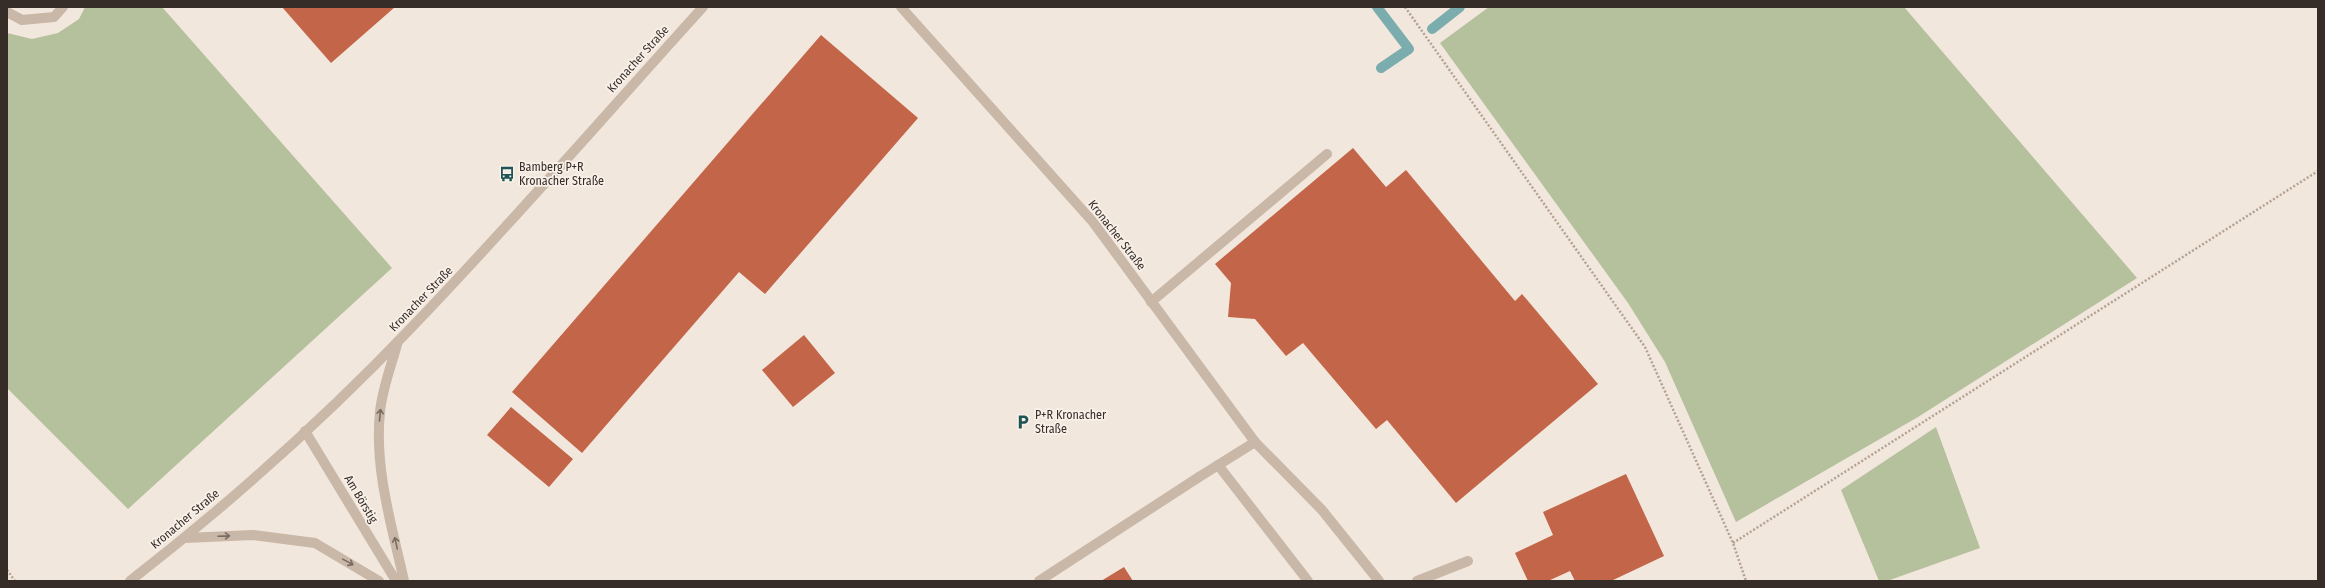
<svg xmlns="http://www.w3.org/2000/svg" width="2325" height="588" viewBox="0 0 2325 588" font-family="'Fira Sans Condensed',sans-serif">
  <rect width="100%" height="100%" fill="#f2e7dc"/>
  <!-- green -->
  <path fill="#b5c09d" d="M85,7H162L392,268L128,509L7,388V33L32,39L58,33L79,19Z
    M1489,7H1904L2137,278L1918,417L1736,522L1665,362L1628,303L1440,43Z
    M1936,427L1980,548L1887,581H1879L1841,490Z"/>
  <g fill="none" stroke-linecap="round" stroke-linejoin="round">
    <!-- stream -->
    <path stroke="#7cadae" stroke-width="10" d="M1377,7L1409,49L1381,68
      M1432,29L1460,7"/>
  </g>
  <!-- building -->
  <path fill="#c36549" d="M282,7H395L331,63Z
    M821,35L918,118L765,294L739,272L582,453L512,392Z
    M1353,148L1386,187L1406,170L1515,301L1522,294L1598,384L1456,503L1387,420L1376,429L1303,343L1286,356L1255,319L1228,317L1231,283L1215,264Z
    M804,335L835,373L793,407L762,370Z
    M511,407L573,459L549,487L487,435Z
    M1626,474L1664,556L1611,581H1575L1570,571L1548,581H1528L1515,553L1553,535L1543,512Z
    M1124,567L1133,581H1101Z"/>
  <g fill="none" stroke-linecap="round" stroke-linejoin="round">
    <!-- path -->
    <path stroke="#b5a193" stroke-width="2.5" stroke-dasharray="2 2" stroke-linecap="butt" d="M1405,7L1645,347L1733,543L1746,581
      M1733,543L2318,171
      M7,570L15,581"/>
    <!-- service -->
    <path stroke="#c9b7a8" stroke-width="10" d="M1151,302L1327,154
      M1255,442L1322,510L1379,581
      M1218,465L1308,581
      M1039,581L1199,477
      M1417,581L1468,561"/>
    <!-- minor -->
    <path stroke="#c9b7a8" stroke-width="10" d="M901,7L1093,222L1255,442L1199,477
      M7,12L22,20L54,17L63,7"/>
    <!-- tertiary -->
    <path stroke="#c9b7a8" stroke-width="10" d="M398,341C392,364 382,389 380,412C374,469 392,526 404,581
      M305,431L396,581
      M185,538L253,535L315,543L379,581
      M130,581C229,504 325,418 412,327C512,223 606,114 703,7"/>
  </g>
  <!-- one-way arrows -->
  <defs><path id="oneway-shaft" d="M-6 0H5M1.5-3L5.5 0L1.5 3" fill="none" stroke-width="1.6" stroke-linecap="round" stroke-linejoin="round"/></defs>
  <g stroke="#796b62">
    <use href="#oneway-shaft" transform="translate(380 415) rotate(-85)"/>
    <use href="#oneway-shaft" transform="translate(224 536) rotate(-2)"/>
    <use href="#oneway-shaft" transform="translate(396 543) rotate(-102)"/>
    <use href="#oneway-shaft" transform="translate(348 562) rotate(29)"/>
  </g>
  <!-- icons -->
  <defs>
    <g id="bus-bare" transform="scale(1.2)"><path d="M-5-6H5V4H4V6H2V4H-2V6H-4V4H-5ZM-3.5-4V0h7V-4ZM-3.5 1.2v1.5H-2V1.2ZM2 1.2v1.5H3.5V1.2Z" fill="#1f5457" stroke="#f9f1e9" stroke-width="2.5" paint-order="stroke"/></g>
    <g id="parking-bare" transform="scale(1.2)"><path d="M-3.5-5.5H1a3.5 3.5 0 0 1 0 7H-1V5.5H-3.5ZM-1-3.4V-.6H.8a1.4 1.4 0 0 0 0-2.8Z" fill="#1f5457" stroke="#f9f1e9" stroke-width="2.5" paint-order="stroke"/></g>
  </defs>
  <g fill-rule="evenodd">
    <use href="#bus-bare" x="507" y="174"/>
    <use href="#parking-bare" x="1023" y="422"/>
  </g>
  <g text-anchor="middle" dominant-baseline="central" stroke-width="3.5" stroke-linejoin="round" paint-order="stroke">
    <!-- street labels -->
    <g font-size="12" fill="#372d28" stroke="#f9f1e9">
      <text transform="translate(638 59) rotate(-48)">Kronacher Straße</text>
      <text transform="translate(1117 235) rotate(52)">Kronacher Straße</text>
      <text transform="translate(421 299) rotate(-46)">Kronacher Straße</text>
      <text transform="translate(361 499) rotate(59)">Am Börstig</text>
      <text transform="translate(185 519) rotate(-40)">Kronacher Straße</text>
    </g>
    <!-- poi labels -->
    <g font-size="12" fill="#372d28" stroke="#f9f1e9" text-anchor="start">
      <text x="519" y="167">Bamberg P+R<tspan x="519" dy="14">Kronacher Straße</tspan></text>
      <text x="1035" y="415">P+R Kronacher<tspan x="1035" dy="14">Straße</tspan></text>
    </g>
  </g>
  <!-- border -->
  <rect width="2325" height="588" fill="none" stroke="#372d28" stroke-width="16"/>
</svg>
